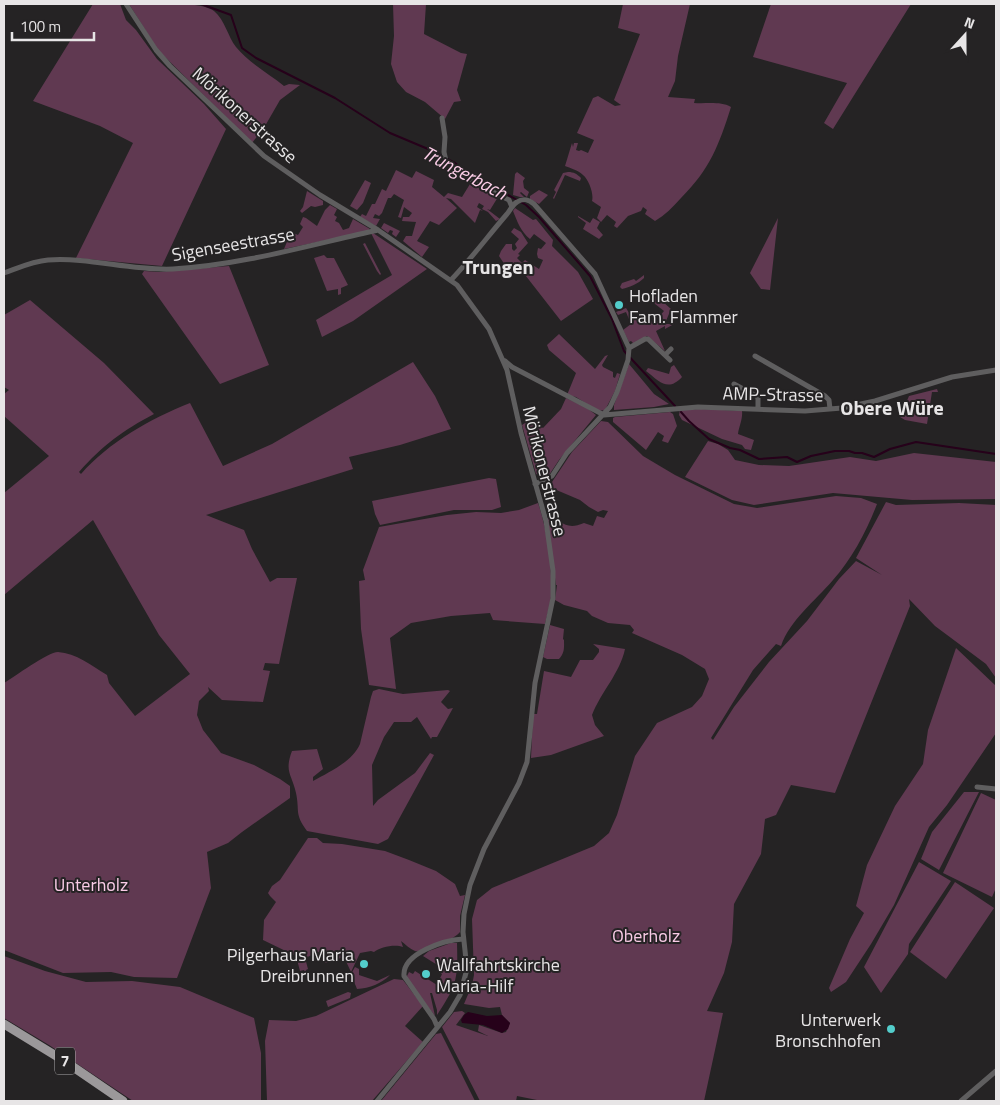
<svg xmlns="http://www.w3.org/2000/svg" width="1000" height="1105" viewBox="0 0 1000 1105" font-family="'Titillium Web',sans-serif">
  <rect width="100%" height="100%" fill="#252324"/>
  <!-- green -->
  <path fill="#603951" d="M93,4H120L126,20L136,30L157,59L204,104L226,129L162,266L76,258L133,143L100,126L33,101Z
    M129,4C149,4 198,0 214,11C225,20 228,37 236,47C249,63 268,73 284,86L289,84L300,85L280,100L265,126L252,143L158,50Z
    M393,4H426L424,34L461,53L467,54L457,90L461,101L454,102L445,119L425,102L406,92L397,82L391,64L394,36Z
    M623,4H690L678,56L675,81L668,97L695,99L694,103C707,104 720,101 731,107C719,145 710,169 681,198C673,207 665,215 655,221L645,214L647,210L643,207L641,211L628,216L617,228L614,226L616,222L607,215L601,222L597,218L601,207L592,201C594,194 589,180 583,175C578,170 570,168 565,166L572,143L573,147L574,143H578L576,150L579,151L581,150L588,153L594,140L577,133L593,98L598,96L615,106L621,105L614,100L640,34L618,28Z
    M771,4H911L833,129L824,123L847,83L753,57Z
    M396,170L412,178L416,171L434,180L432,187L444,197L448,193L462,197L470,184L498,197L490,210L487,209L500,219L496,221L488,212L482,209L484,206L479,203L477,207L483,211L480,210L475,223L451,199L446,198L457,208L439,225L430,221L417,241L429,247L422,257L403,241L406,236H412L416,222L402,221L403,217H409L412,213L404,207L401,218L398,217L404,200L394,194L391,198H388L382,213L379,216L375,214L373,218L380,219L376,226L360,217L362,214L366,216L372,204H375L382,189L386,191Z
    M517,172L525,178L523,181L524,188L529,192L527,197L521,192L520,193L524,197H520L513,195L515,174Z
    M568,172C574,172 577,174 581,178L580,181L565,175L554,199L553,198L556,192L554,190L562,175L563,173Z
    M365,180L371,183L363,203L357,210L350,206Z
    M539,190L548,195L539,204L530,199V196Z
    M307,191L323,201V205L315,207L311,206L302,213L300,211L303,207Z
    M330,205L337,209L334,215L337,217L335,221L339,223L343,230L349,228L353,219L370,229L366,232L284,249L291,232L298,235L303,227L300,224L303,217L306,218L317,226L325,210Z
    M515,208L533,220L536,219L553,240L552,246L578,272L593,299L561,321L515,262L505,269L504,267L505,265L499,256L501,251L506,244H512V249L514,251L517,248L515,244L519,239L511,232L514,228L521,232L528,243L518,254L520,255L517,258L522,263L525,260L539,269L543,260L538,258L537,254L538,248L541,249L546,243L534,234L530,239C521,232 517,221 513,211Z
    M578,216L590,223L593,218L600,222L597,228L603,235L599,239L583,229L586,223L578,217Z
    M778,218L770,290L761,289L750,273Z
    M384,223L400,231L396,237L392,234L393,231L390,230L388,233L381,228Z
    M370,231L427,269L353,321L322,337L316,320L392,275Z
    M365,243L381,274L380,275L377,271L363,244Z
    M324,255L327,258H334L348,285L341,288V294L338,295V289L327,291L314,258Z
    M229,266L269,365L220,384L142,274L144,271L159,272Z
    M644,275V278C638,284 630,287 622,289L620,287L622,283L634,279L636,281Z
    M654,294L671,309L666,321L658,322L659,324H674L665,329V326L656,331L665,351L647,336L634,344L631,341L629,342L623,330L631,324L626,312L618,315L616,312L626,308C633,321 644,323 658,321V318L664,311L650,300Z
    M30,300L104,363L154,414C122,431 103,445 79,472L81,474C109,442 150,419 190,403L223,466L272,444L413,362L435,396L451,429L400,445L349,457L353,469L206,515L244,530L252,549L270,582L277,578H297L279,664L265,663L263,670L270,671L263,702L222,700L208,687L209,691L199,701L197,715L203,730L221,753L254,765L280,779L290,786V798L242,832L228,843L207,852L211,888L177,978L134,977L111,972L63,973L4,950V683C14,677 48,652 58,652C76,653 92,666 107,675L109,683L135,716L190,674L159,635L93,520L4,595V493L49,456L4,416V394L9,390L4,387V315Z
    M559,334L595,369L605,356L608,355L602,365L603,367L613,372V377L615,378L617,373L620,374L615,391L605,410L598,411L576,397L567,395L576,373L549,350L547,345Z
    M629,364L654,394L669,404L654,407L614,410V405Z
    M674,365L682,377C668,392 660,382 646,371L648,368L669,374L671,367Z
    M937,389L938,392H932L927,424L905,420L900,417L909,396Z
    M566,398L587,408L596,415L559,460L547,478L536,474L522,425L531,419L543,428L561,409Z
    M701,409L742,411C743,419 739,426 738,434L754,440L751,450L745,449L742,445L722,439L682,420L679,415L680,410Z
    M670,412L673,414L677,426L668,443L662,441L664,436L658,432L646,450L613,422V418L615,417Z
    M601,421L608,422L643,456L675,475L734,504L757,508L836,496L861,498L877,504C867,530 852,559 833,580C815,601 790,620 781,646L776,644L753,670L711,738L713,740L734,707L769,662L807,621L839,579L856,561L882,575L856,558L886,502L896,505L959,503L996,505V678L986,664L935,626L909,599L910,606L835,793L791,785L776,815L765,819L761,854L734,904L732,942L724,973L707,1011L723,1013L704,1101H542L517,1096L516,1101H480L442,1027L454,1012L462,1011L465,1013L456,1025L488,1036L478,1031L479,1025L502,1033L506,1032L510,1023L502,1015L500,1007L489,1008L464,1004L472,985L474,975L472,919L477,900L492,888L594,846L609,833L617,815L635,756L657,723L692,707L702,696L709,679L705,669L682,655L632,633L634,630L630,625L608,623L592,616L587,611L564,605L555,600L557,585H556L547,518C562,517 563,532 584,523L593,526L597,516L604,518L608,511L603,510L598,512L589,507L580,500L547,486L552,482L572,452Z
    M708,441L718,444L728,450L735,460L759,465L789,466L850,457L876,461L914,453L996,462V499L912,500L833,493L754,505L732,500L685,477Z
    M489,478L496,479L501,507L492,510H454L380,525L375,514L372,501Z
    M538,503C547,528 553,571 551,597C550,606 547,615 545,624L493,620L490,613L451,616L411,623L390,638L396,689L369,685L361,629L359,581L365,580L363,570L379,527L447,515L476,512L501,513L519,510Z
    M550,625L564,629L563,639L564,640C564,647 565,653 559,659H547L543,657Z
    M593,644L625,649C620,673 601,692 592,715L595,725L604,736L551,755L531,758L533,714H537L544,671L571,677L580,660H593L599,652V649Z
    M956,648L996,686V733L947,805L929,827L894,905L871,944L846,982L831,992L829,988L850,939L864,913L856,906L867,865L895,806L923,764L928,730Z
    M379,689L403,694L448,690L450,691L441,702L448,709L453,708L437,737H432L431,739L417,717L411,722H394L384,737L372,765L373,806L378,800L415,773L430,753L434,755L388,839L378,844L307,831C294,813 300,812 296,793C292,774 284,772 292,751L317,749L323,769L313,777V781C329,772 352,762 360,744L371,697L373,691Z
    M964,792H979L939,870L921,859L932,832Z
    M981,793L996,800V888L992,897L943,873Z
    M308,838H317L323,843L342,844L385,851L409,860L436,871L455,884L460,896L465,895L460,916V932C455,939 423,953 415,951C410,949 405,944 401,941L403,947C395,944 380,947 374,952L371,951L360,953L351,972L344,957L325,963L319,952L305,958L308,969L306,970L307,974L306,975L304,970L300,971L296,956L263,940L264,920L276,902L270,896L268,893L272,886L280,880Z
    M919,862L951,881L909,944L908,954L881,993L864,967Z
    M955,882L994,908L946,979L910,952Z
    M451,943H457C458,979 457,985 437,1015V1010L432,993H430L435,1016L410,983L407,976L409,972L413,974L415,971L437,985L442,974L437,970L439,966L423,956L429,951Z
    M4,956L45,971L86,982L132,981L180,987L254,1018L261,1053V1101H133L49,1045L4,1018Z
    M355,967L359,969V975L377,981L390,975C381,984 370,988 357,989L351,974Z
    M394,979L403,980L423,1006L405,1026L423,1042L372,1101H267L265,1041L269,1020L296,1021L316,1016Z
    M348,992L351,993L350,998L328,1007L326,1001Z
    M441,1033L475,1101H381L436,1034Z"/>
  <!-- water -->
  <path fill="#26011a" d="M468,1012L487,1016L502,1015L510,1023L508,1029L502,1033L483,1025L462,1023L461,1020L464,1015Z"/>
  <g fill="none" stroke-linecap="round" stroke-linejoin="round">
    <!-- stream -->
    <path stroke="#26011a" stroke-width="2" d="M201,4L231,15L242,48L256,58L335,98L390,133L428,149L455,163L465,171L526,205L539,217L590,276L612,319L624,351L675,406
      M681,412L689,421L709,439L730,448L740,450L759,459L787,457L797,462L811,456L835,451H849L855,453H862L874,457L890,449L916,442L996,454"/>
    <!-- minor -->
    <path stroke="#5f5e5f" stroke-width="5" d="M126,4L156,50L170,66L264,156L320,195L378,230L457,285L489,329L507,370L521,433L546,521L553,571V598L535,683L527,762L519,783L484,849L470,885L464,914L463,932L467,969L460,995L450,1012L377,1101
      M442,118L445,137L444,152L446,161L475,183L509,200L512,207
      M4,273C18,268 33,261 48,260C90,257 130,271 173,269C242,265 310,245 378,230
      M451,280C471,259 488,236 507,214C510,211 512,205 517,202C523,198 528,199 534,204L595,274L629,348L628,360L617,392L610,407L567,453L552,476L535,484
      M629,348L645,339H648L670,360
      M665,355L671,349
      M755,356L825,396L829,400L830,409
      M505,361L512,367L604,415L698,407L805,411L842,408L875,401L952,377L996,370
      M734,384L758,397V409
      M977,787L996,789
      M437,1026L434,1019L404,976C402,953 445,940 463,939
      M961,1101L996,1071"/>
    <!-- primary -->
    <path stroke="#9b989a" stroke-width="9" d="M4,1024L66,1062L123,1101"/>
  </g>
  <!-- markers -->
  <g fill="#53cdcb" stroke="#252324" stroke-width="2">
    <circle cx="619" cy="305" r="5"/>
    <circle cx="364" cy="964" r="5"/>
    <circle cx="426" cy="974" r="5"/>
    <circle cx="891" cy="1029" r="5"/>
  </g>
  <g text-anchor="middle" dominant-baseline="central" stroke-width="4" stroke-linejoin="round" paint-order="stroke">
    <!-- shield labels -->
    <rect fill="#252324" stroke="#adabac" stroke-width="1" x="55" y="1047.5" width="20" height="27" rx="4"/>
    <g font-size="16" font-weight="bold" fill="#e7e5e6">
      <text x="65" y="1061">7</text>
    </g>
    <!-- street labels -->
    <g font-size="18" fill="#e7e5e6" stroke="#252324">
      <text transform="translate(245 115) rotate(42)">Mörikonerstrasse</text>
      <text transform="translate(233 244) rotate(-10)">Sigenseestrasse</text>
      <text transform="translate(773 394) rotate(1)">AMP-Strasse</text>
      <text transform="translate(545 471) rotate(76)">Mörikonerstrasse</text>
    </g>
    <!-- poi labels -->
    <g font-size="18" fill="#e7e5e6" stroke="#252324" text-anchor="start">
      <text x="629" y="295">Hofladen<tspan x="629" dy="21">Fam. Flammer</tspan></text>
      <text x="354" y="954" text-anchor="end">Pilgerhaus Maria<tspan x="354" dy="21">Dreibrunnen</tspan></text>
      <text x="436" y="964">Wallfahrtskirche<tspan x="436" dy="21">Maria-Hilf</tspan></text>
      <text x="881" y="1019" text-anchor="end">Unterwerk<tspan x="881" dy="21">Bronschhofen</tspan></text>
    </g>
    <!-- park labels -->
    <g font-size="18" fill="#f9cbe6" stroke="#252324">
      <text x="91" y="884">Unterholz</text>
      <text x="646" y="935">Oberholz</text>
    </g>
    <!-- water labels -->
    <g font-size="19" font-style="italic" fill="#fbcde7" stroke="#252324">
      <text transform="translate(465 172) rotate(28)">Trungerbach</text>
    </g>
    <!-- quarter labels -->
    <g font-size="20" font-weight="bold" fill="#e7e5e6" stroke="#252324">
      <text x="498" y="266">Trungen</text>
      <text x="892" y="407">Obere Würe</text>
    </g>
  </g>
  <!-- border -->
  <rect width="1000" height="1105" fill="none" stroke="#e7e5e6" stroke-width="10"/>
  <!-- north arrow -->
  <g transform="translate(965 35) rotate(21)" stroke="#252324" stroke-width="4" paint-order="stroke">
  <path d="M0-4L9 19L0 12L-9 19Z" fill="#e7e5e6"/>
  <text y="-8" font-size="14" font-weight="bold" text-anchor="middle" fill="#e7e5e6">N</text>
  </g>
  <!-- scale -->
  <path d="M12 32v8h82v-8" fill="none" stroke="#e7e5e6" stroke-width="2.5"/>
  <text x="20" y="32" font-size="15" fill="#e7e5e6" stroke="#252324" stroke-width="4" paint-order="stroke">100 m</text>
</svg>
